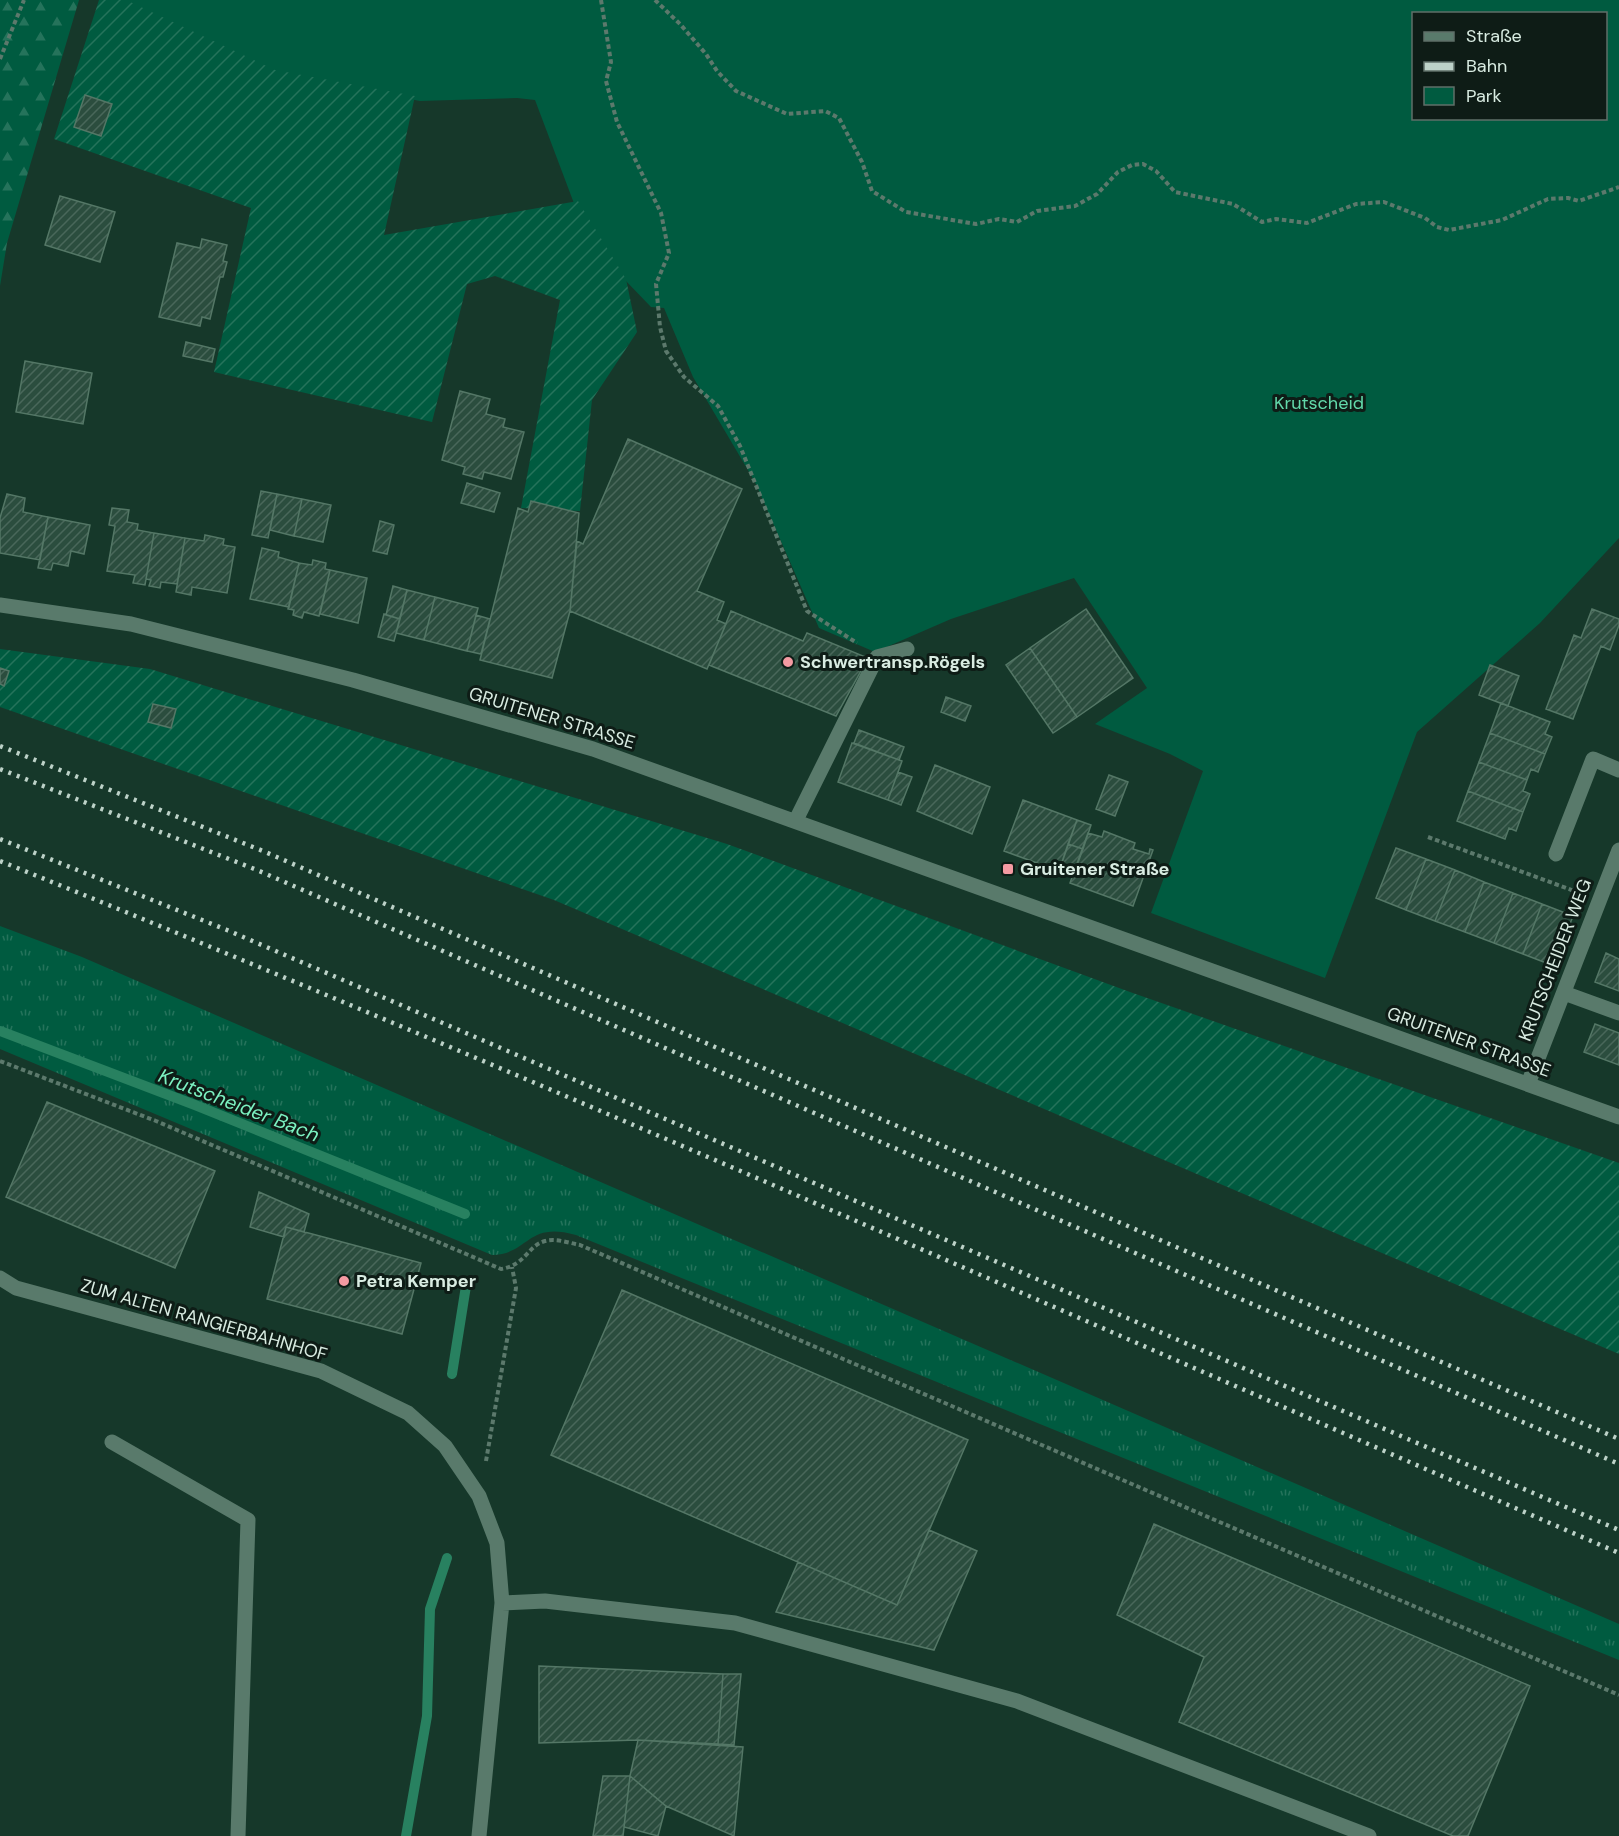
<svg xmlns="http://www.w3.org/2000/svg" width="1619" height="1836" viewBox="0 0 1619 1836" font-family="'DM Sans',sans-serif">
  <defs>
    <pattern id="grass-tufts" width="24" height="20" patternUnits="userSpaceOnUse" patternTransform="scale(1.5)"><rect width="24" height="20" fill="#005b40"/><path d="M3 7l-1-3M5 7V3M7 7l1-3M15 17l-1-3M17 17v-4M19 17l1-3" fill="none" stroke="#25735b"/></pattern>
    <pattern id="forest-firs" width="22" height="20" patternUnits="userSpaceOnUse" patternTransform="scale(1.5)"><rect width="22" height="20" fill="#005b40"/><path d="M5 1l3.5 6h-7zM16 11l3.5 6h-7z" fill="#25735b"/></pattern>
    <pattern id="garden-furrows" width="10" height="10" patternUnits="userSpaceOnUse" patternTransform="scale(1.5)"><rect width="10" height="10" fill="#005b40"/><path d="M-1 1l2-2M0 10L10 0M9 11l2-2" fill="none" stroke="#25735b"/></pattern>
    <pattern id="building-hatch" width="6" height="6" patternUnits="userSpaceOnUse" patternTransform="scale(1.5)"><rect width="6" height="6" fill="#2b4d3e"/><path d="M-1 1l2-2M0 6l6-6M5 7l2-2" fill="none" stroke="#49675a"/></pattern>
  </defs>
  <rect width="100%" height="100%" fill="#16382a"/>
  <!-- grass -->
  <path fill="url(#grass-tufts)" d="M0,926L82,957L1619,1624V1660L576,1235C526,1221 530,1254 492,1255L0,1049Z"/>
  <!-- forest -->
  <path fill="url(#forest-firs)" d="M0,0H79L7,243L0,286Z"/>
  <!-- park -->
  <path fill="#005b40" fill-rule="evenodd" d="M115,0H1619V538L1540,623L1417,732L1325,978L1151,913L1203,771L1170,754L1095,724L1147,688L1074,578L951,619L875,652L819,628L755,482L693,377L664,308L651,307L598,252L578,214L535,100L517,98L420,101L282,75ZM1414,14H1606V118H1414Z"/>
  <!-- garden -->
  <path fill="url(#garden-furrows)" d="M99,0H126L275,70L415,96L384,235L578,201L626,279L637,332L592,400L580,511L521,508L560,300L495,276L467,284L432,422L214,372L251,208L54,139Z
    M0,649L150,669L727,844L1130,992L1619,1163V1354L554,900L0,707Z"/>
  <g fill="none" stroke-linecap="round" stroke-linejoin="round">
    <!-- stream -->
    <path stroke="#288160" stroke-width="10" d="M0,1031L195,1105L465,1214
      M452,1374L466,1286
      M406,1836L427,1716L430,1609L447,1558"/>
  </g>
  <!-- building -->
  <path fill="url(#building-hatch)" stroke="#547766" stroke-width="1.5" d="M85,95L112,104L101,136L74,127Z
    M60,196L115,212L100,262L45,245Z
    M202,239L227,245L223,261L227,262L223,277H220L210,319L202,317L200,326L159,317L177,243L200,248Z
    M186,342L215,349L212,362L183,356Z
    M25,361L92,373L83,424L16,412Z
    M460,391L490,399L486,414L505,419L503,427L524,432L511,479L484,472L482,479L463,474L465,467L442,460Z
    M628,439L742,489L697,591L724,602L717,620L726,624L707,669L570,611L577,541L583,544Z
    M467,483L500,493L494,512L461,503Z
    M261,491L277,494L268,538L252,535Z
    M7,494L25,498L23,512L48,517L40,560L0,553V518Z
    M277,494L302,499L294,536L270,530Z
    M302,499L331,505L323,542L294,536Z
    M531,501L579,513L570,611L552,678L480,660L518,508L528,512Z
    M112,508L129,510L127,522L138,524L137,530L154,533L145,585L133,583L135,575L107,571L115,526L109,525Z
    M48,517L90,525L84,554L71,551L68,566L53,563L51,570L38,568Z
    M380,521L394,525L387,554L373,551Z
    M154,533L185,538L177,584L161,582L160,588L149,586L151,580L146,579Z
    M205,535L224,539L223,545L235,547L227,593L192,587L191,595L176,592L185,538L204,541Z
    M262,548L279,552L278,557L299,563L289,607L250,599Z
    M313,560L326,563L325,569L330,570L319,616L304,612L302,618L293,615L294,610L288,609L299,563L312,565Z
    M330,570L367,578L358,623L320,614Z
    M393,586L407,590L400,619L386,615Z
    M407,590L435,597L424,640L396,633Z
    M435,597L478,608L467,651L424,640Z
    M1086,609L1133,678L1077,717L1030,648Z
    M1592,609L1619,619V625L1610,650L1601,646L1573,719L1546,709L1574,635L1581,638Z
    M731,611L803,641L807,633L868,658L836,716L709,665Z
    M384,614L400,619L394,641L378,637Z
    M476,615L490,619L481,654L467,651Z
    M1030,648L1077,717L1053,733L1006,665Z
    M1490,665L1519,676L1508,706L1479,695Z
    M0,668L9,671L4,686L0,684Z
    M946,697L971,706L965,721L941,712Z
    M1501,703L1550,722L1545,734L1552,737L1545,754L1490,733Z
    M153,704L176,709L171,728L148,722Z
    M859,730L904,747L899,760L854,743Z
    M1490,733L1545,754L1538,772L1531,769L1527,780L1479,762Z
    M852,743L902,761L888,800L838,782Z
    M1479,762L1527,780L1523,791L1530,794L1523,812L1468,791Z
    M935,765L990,787L972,834L917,811Z
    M898,772L912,777L901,805L888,800Z
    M1109,775L1128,782L1115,816L1096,809Z
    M1468,791L1523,812L1516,831L1509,828L1505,839L1457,821Z
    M1023,800L1077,820L1059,871L1004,851Z
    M1077,820L1091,825L1083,849L1068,844Z
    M1104,831L1135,843L1133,849L1149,854L1150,849L1153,850L1133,906L1070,883L1088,833L1102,837Z
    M1068,844L1083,849L1073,876L1059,871Z
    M1396,848L1426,859L1406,910L1376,898Z
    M1426,859L1455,870L1435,921L1406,910Z
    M1455,870L1484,882L1465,932L1435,921Z
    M1484,882L1513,893L1494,943L1465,932Z
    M1513,893L1542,904L1523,954L1494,943Z
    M1542,904L1573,916L1554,966L1523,954Z
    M1606,953L1619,959V991L1595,982Z
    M1595,1024L1619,1033V1065L1584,1052Z
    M47,1102L215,1171L175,1268L6,1197Z
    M259,1192L309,1214L304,1232L286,1227L284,1237L250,1227Z
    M286,1227L421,1263L402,1334L267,1299Z
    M622,1290L968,1440L897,1605L551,1455Z
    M1154,1524L1530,1686L1468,1836H1453L1179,1722L1204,1657L1117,1615Z
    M929,1530L977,1551L934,1650L776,1612L798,1562L897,1605Z
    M539,1666L723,1674L718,1744L638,1740L539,1743Z
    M723,1674H741L734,1745L718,1744Z
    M638,1740L743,1747L734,1836L666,1806L630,1776Z
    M603,1776H630L623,1836H593Z
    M630,1776L666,1806L658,1836L624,1827Z"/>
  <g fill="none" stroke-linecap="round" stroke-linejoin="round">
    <!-- path -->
    <path stroke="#5c796c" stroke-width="4" stroke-dasharray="4.5 3" stroke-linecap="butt" d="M601,0L611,62L606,81L617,122L661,213L669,253L656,284L660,327L666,351L684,377L718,406L740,446L807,611L857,643
      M655,0L680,24L706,54L717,71L736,91L787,114L825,111L839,118L862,162L872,191L906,212L976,224L999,219L1017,222L1037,211L1075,206L1097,194L1118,172L1132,165L1143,164L1156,171L1175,192L1233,204L1262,222L1276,219L1307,223L1356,204L1384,202L1425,218L1437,227L1449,230L1502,220L1548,199L1568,198L1579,201L1619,187
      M0,59L24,0
      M1428,837L1577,892
      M0,1061L156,1121L501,1269C526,1265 527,1246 545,1241C556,1238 569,1243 580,1245L1619,1695
      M486,1461L516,1288L512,1267"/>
    <!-- minor -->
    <path stroke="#597a6b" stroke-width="15" d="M0,605L131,624L353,680L593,749L1619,1117
      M796,820L877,657L907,649
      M1556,854L1593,759L1619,770
      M1564,993L1619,1013
      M1528,1084L1619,850
      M0,1278L16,1288L321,1371L408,1413L445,1446L479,1496L497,1543L502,1603L479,1836
      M112,1442L248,1520L238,1836
      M502,1603L545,1601L735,1623L1017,1701L1369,1836"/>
    <!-- rail -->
    <path stroke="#bdd2c8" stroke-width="4.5" stroke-dasharray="3 6" stroke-linecap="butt" d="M0,746L263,851L1619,1439
      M0,769L257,870L1619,1464
      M0,839L227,930L1619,1530
      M0,861C544,1080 1081,1320 1619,1553"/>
  </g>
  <!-- markers -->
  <g fill="#f49aa2" stroke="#0e1c16" stroke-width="2">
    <circle cx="788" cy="662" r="6"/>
    <rect x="1002" y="863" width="12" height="12" rx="3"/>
    <circle cx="344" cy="1281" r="6"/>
  </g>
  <g text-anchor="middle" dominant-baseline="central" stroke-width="6" stroke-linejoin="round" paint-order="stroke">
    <!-- park labels -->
    <g font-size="18" fill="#62d9aa" stroke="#0e1c16">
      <text x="1319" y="403">Krutscheid</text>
    </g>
    <!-- poi labels -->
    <g font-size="18" font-weight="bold" fill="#d9ece2" stroke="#0e1c16" text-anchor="start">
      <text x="800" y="662">Schwertransp.Rögels</text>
      <text x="1020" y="869">Gruitener Straße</text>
      <text x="356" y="1281">Petra Kemper</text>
    </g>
    <!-- street labels -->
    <g font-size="18" fill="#d9ece2" stroke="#0e1c16">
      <text transform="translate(552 718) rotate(17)">GRUITENER STRASSE</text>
      <text transform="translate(1555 960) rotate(-69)">KRUTSCHEIDER WEG</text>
      <text transform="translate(1469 1042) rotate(20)">GRUITENER STRASSE</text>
      <text transform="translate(204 1320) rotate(16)">ZUM ALTEN RANGIERBAHNHOF</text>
    </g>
    <!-- water labels -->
    <g font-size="20" font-style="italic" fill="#7cf2c2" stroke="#0e1c16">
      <text transform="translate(239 1105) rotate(21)">Krutscheider Bach</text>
    </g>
  </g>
  <!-- legend -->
  <rect x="1412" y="12" width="195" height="108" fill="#0e1c16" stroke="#5f6f68" stroke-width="1.5"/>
  <rect x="1424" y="32" width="30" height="9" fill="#597a6b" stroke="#5f6f68" stroke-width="1.5"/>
  <text x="1466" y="42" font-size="18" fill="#d9ece2">Straße</text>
  <rect x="1424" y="62" width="30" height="9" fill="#bdd2c8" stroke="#5f6f68" stroke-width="1.5"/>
  <text x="1466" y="72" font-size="18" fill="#d9ece2">Bahn</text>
  <rect x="1424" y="87" width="30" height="18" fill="#005b40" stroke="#5f6f68" stroke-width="1.5"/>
  <text x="1466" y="102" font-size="18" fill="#d9ece2">Park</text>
</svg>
